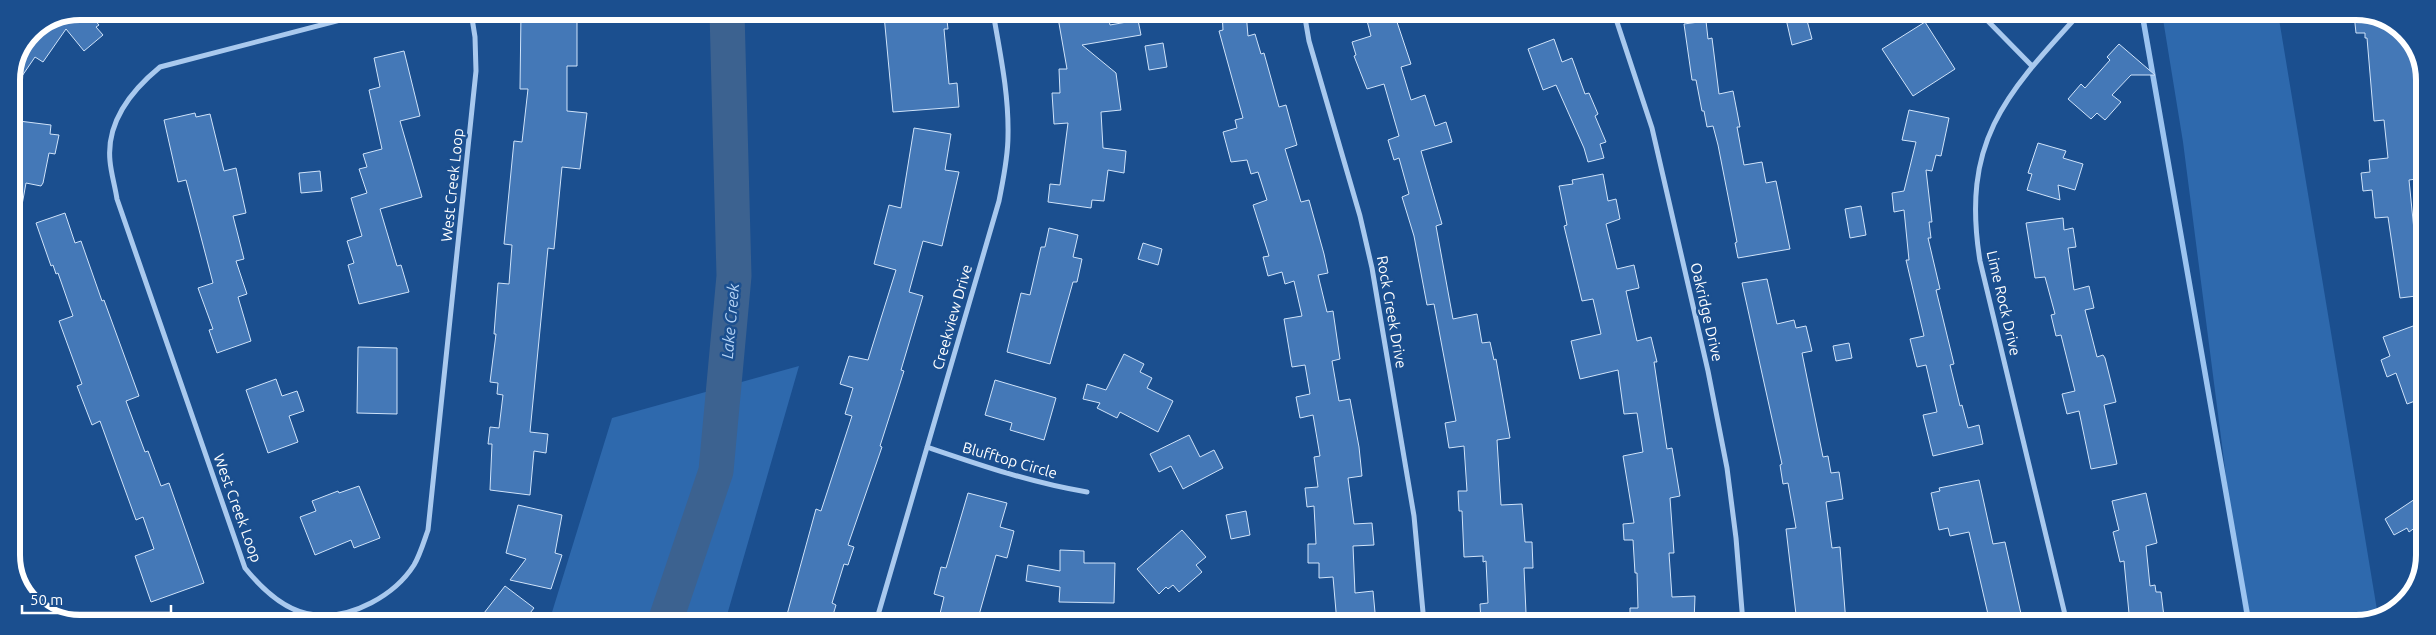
<svg xmlns="http://www.w3.org/2000/svg" width="2436" height="635" viewBox="0 0 2436 635" font-family="Ubuntu,sans-serif">
  <rect width="100%" height="100%" fill="#1b4f8f"/>
  <!-- green -->
  <path fill="#2e69ad" d="M2162,13H2278L2378,616L2357,624H2245L2183,142Z
    M799,366L725,622H549L612,418Z"/>
  <g fill="none" stroke-linecap="round" stroke-linejoin="round">
    <!-- stream -->
    <path stroke="#9cc4f0" stroke-width="5.5" d="M2142,13L2249,624"/>
    <!-- river -->
    <path stroke="#3c6290" stroke-width="35" d="M665,622L716,471L734,276L727,12"/>
  </g>
  <!-- building -->
  <path fill="#4478b7" stroke="#cfe3fa" d="M80,11H87L99,25L96,27L103,35L84,51L66,29L43,62L35,57L18,82L12,78L31,31Z
    M521,12H577V66H567V111L587,113L580,169L562,167L554,249L548,248L530,432L548,434L546,453L534,451L530,495L490,490L492,444H488L490,427L499,428L503,395L497,394L498,383L490,382L496,334H494L498,283L509,284L512,245L504,244L506,223L514,141L522,142L528,89H520Z
    M892,12H946L948,29H944L949,84L957,83L959,107L893,112L884,15Z
    M1057,12H1107L1110,25L1138,20L1141,35L1082,45L1116,73L1121,110L1101,112L1103,148L1126,151L1124,173L1108,170L1104,201L1092,200L1091,208L1048,202L1050,184L1060,185L1068,123L1054,124L1052,93H1060L1059,69H1067Z
    M1222,12H1246L1248,36L1255,34L1261,54L1264,53L1279,107L1286,105L1297,145L1285,149L1301,202L1309,200L1324,254L1328,273L1318,275L1327,312L1333,311L1340,359L1332,361L1339,401L1350,399L1359,447L1362,476L1348,478L1354,524L1372,523L1374,545L1353,546L1355,593L1373,591L1376,623H1337L1333,577L1319,578V563H1308V544H1316L1314,506L1307,507L1305,488L1318,487L1314,457L1320,456L1313,415L1300,418L1296,397L1310,394L1305,365L1292,367L1284,319L1302,316L1294,281L1285,284L1282,272L1268,276L1263,257L1269,256L1253,205L1267,200L1258,172L1251,174L1247,160L1231,162L1223,132L1237,128L1235,120L1243,118L1219,31L1223,30Z
    M1365,13H1394L1411,64L1401,67L1411,100L1425,95L1435,126L1446,122L1452,142L1421,151L1442,224L1436,226L1453,319L1477,314L1482,343L1490,342L1494,360L1496,359L1510,438L1497,440L1501,505L1522,504L1525,542H1532L1533,568H1524L1526,613H1519L1520,623H1481L1480,604L1488,603L1486,561L1483,562V556L1464,557L1462,511H1459L1458,491H1467L1464,446L1449,448L1445,423L1456,421L1434,304L1427,305L1414,236L1402,197L1409,194L1399,158L1394,160L1388,140L1399,136L1384,84L1367,89L1354,56L1356,55L1352,42L1371,36Z
    M1787,13H1805L1812,39L1792,45L1786,19L1789,18Z
    M2354,14H2374L2408,35L2414,49L2421,112L2417,113L2422,153H2424V178L2409,180L2414,230L2424,229V295L2400,298L2388,217L2375,218L2372,190L2363,191L2361,173L2370,172L2369,160L2388,158L2384,120L2374,121L2367,38H2365V33H2356Z
    M1706,21L1708,39L1712,38L1719,94L1733,91L1740,127H1737L1744,165L1762,162L1766,183L1776,181L1790,249L1738,258L1735,243L1737,242L1718,145L1713,126L1707,127L1704,111H1702L1696,80H1692L1684,24Z
    M1925,22L1955,69L1913,96L1882,49Z
    M1554,39L1562,62L1572,58L1585,94L1589,93L1598,114L1595,116L1606,142L1600,144L1604,158L1588,162L1584,148L1556,85L1543,90L1528,49Z
    M1163,43L1167,67L1149,70L1145,46Z
    M2119,44L2155,75H2131L2112,95L2121,102L2105,120L2097,113L2091,119L2068,99L2081,84L2085,88L2110,60L2107,57Z
    M404,51L420,116L400,121L422,197L380,209L397,266L401,265L409,292L359,304L348,265L354,263L347,241L362,236L351,198L367,193L359,169L367,167L363,154L382,149L369,90L380,87L374,58Z
    M1909,110L1949,118L1941,156L1936,155L1932,171L1926,170L1932,222H1929L1931,238H1928L1940,289L1936,290L1954,364L1950,365L1960,406L1962,405L1968,428L1979,425L1983,444L1933,456L1923,415L1937,412L1926,365L1917,367L1910,339L1924,336L1906,260H1909L1904,210L1894,212L1892,193L1904,191L1916,142L1902,140Z
    M195,113L196,117L210,114L224,171L236,168L246,213L233,216L244,259L236,261L247,294L238,297L251,341L217,353L209,330L213,329L198,288L213,283L186,180L178,182L164,120Z
    M11,120L51,125L50,134L59,135L55,154L49,153L43,183L41,186L26,183L20,216L11,215Z
    M914,128L951,134L945,170L959,172L942,246L923,241L909,292L923,296L901,370L904,371L880,446L882,447L848,545L854,547L848,565L844,564L832,603L836,605L831,622H785L816,509L821,511L852,416L845,414L853,388L840,384L849,356L868,360L896,270L874,264L889,205L901,208Z
    M2038,143L2066,151L2063,158L2083,164L2075,190L2058,185L2060,200L2027,190L2032,174L2028,173Z
    M320,171L322,191L301,193L299,173Z
    M1603,174L1608,201L1616,199L1620,219L1606,224L1617,269L1634,265L1639,288L1626,291L1637,341L1651,337L1657,362H1654L1667,449L1672,448L1680,496L1670,498L1674,553H1669L1672,597L1695,596L1694,623H1630V608H1638L1637,573H1635L1633,540H1624L1623,524L1634,523L1623,456L1643,452L1637,413L1624,414L1618,370L1580,379L1571,341L1601,334L1593,299L1582,301L1564,226L1567,225L1559,186L1573,184L1572,180Z
    M1861,206L1866,235L1850,238L1845,209Z
    M65,213L75,243L81,241L102,301L104,300L139,396L126,401L145,452L148,451L161,486L169,483L204,583L151,602L135,556L154,549L143,517L136,520L100,421L92,425L77,386L82,384L59,321L73,316L58,273L56,274L53,265L51,266L36,223Z
    M2063,218L2064,230L2073,228L2076,247L2068,248L2074,290L2089,286L2094,308L2085,310L2097,357L2103,355L2105,358L2116,402L2104,405L2117,464L2091,469L2079,411L2067,414L2062,394L2075,391L2061,335L2056,336L2051,315L2055,314L2045,277L2035,278L2026,223Z
    M1049,228L1078,235L1073,257L1082,259L1077,282H1073L1050,364L1007,352L1021,293L1030,295L1041,247H1045Z
    M1143,243L1162,249L1158,265L1138,259Z
    M1767,279L1777,324L1794,320L1796,328L1806,326L1812,351L1802,353L1823,457L1828,456L1831,473L1839,472L1843,499L1826,502L1832,548L1840,547L1846,623H1797L1786,529L1796,528L1788,483L1783,484L1780,465L1782,464L1742,283Z
    M2424,322L2423,398L2407,404L2396,373L2387,377L2381,360L2390,356L2383,337Z
    M1849,343L1852,358L1836,361L1833,346Z
    M358,347L397,348V414L357,413Z
    M1124,354L1144,364L1140,372L1152,378L1147,388L1173,401L1158,432L1120,412L1117,418L1097,408L1100,403L1083,399L1087,384L1106,390Z
    M276,379L282,396L297,391L304,411L289,416L298,442L268,453L246,390Z
    M995,380L1056,398L1044,440L1010,430L1012,423L985,415Z
    M1189,435L1200,457L1214,450L1223,468L1183,489L1171,466L1159,472L1150,454Z
    M1979,480L1993,544L2005,542L2023,623H1990L1969,532L1950,536L1948,528L1939,530L1931,493L1940,491L1939,488Z
    M359,486L380,538L354,548L351,540L315,555L300,517L316,511L312,501L338,491L339,493Z
    M968,493L1007,503L1000,527L1014,531L1007,558L996,555L977,622H938L944,597L934,594L941,567L946,568Z
    M2146,493L2157,543L2146,546L2150,586L2155,585L2156,592H2161L2164,617L2159,618L2160,620L2130,624L2124,561L2120,562L2113,532L2119,530L2112,501Z
    M2415,499L2423,510V522L2409,532L2407,528L2394,535L2385,519Z
    M518,505L562,515L555,553L562,555L551,589L510,580L526,559L506,553Z
    M1246,511L1250,535L1231,539L1226,515Z
    M1182,530L1206,557L1196,565L1202,572L1179,592L1173,585L1168,589L1166,587L1159,594L1137,569Z
    M1060,550L1084,551V563H1115L1114,603L1059,602L1060,587L1026,581L1028,565L1060,571Z
    M505,586L534,608L523,622H477Z"/>
  <g fill="none" stroke-linecap="round" stroke-linejoin="round">
    <!-- street -->
    <path stroke="#a9c9ee" stroke-width="5" d="M371,12L160,67C132,90 106,121 110,161C111,173 115,186 117,199L245,568C262,589 287,613 316,615C352,619 395,595 414,565C420,555 424,541 428,530L476,71L475,37L471,12
      M1304,12L1309,41L1360,216L1372,268L1414,516L1424,623
      M1614,13L1652,128L1708,371L1727,468L1736,538L1743,623
      M1980,13L2032,66
      M927,447C980,465 1032,483 1087,492
      M876,622L999,201C1003,180 1008,158 1008,136C1009,94 1000,53 993,12
      M2067,623L1980,261C1961,142 2004,96 2080,13"/>
  </g>
  <g text-anchor="middle" dominant-baseline="central" stroke-width="5" stroke-linejoin="round" paint-order="stroke">
    <!-- street labels -->
    <g font-size="15" fill="#fff" stroke="#1b4f8f">
      <text transform="translate(452 185) rotate(-84)">West Creek Loop</text>
      <text transform="translate(2004 303) rotate(77)">Lime Rock Drive</text>
      <text transform="translate(1392 312) rotate(80)">Rock Creek Drive</text>
      <text transform="translate(1707 312) rotate(77)">Oakridge Drive</text>
      <text transform="translate(952 317) rotate(-74)">Creekview Drive</text>
      <text transform="translate(1010 460) rotate(16)">Blufftop Circle</text>
      <text transform="translate(238 508) rotate(70)">West Creek Loop</text>
    </g>
    <!-- water labels -->
    <g font-size="16" font-style="italic" fill="#b5d3f5" stroke="#1b4f8f">
      <text transform="translate(730 321) rotate(-85)">Lake Creek</text>
    </g>
  </g>
  <!-- crop -->
  <path d="M0 0H2436V635H0ZM80 20H2356A60 60 0 0 1 2416 80V555A60 60 0 0 1 2356 615H80A60 60 0 0 1 20 555V80A60 60 0 0 1 80 20Z" fill="#1b4f8f" fill-rule="evenodd"/>
  <path fill="none" stroke="#fff" stroke-width="6" d="M80 20H2356A60 60 0 0 1 2416 80V555A60 60 0 0 1 2356 615H80A60 60 0 0 1 20 555V80A60 60 0 0 1 80 20Z"/>
  <!-- scale -->
  <path d="M22 605v8h149v-8" fill="none" stroke="#ffffff" stroke-width="2.5"/>
  <text x="30" y="605" font-size="15" fill="#ffffff" stroke="#1b4f8f" stroke-width="4" paint-order="stroke">50 m</text>
</svg>
